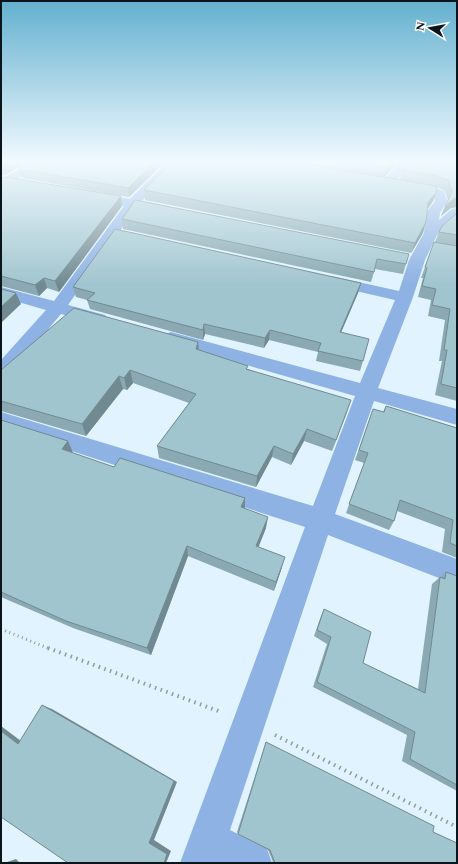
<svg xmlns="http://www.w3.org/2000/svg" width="458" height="864" viewBox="0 0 458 864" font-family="Spectral,serif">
  <rect width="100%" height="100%" fill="#e0f3fe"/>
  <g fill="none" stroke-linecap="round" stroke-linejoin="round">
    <!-- path-far1 -->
    <path stroke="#8d9ca6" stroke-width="3" stroke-dasharray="1 3.5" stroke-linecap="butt" d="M1,629L50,649"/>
    <!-- path -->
    <path stroke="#8d9ca6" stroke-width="4" stroke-dasharray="1.5 4.5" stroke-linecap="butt" d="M48,648L221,712
      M275,735L457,827"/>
    <!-- minor -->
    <path fill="#8eb2e3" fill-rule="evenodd" d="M28,163H43L1,189V180Z
      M166,163H179L142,201L168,206L170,209L168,212L163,213L136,208L68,305L105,315L108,319L105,323L99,324L61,314L8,377L1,379V360L46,310L1,297V287L54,301L124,206L89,199L87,196L89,193L93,192L130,199Z
      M399,163H412L392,186H384L382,183L384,180Z
      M408,182L430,186L444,191L447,201L440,213L439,220L452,209L457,208V219L437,235L425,260L413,297L378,388L457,409V425L374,401L335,514L457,559V585L328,535L230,830L267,849L272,863H180L305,527L1,428V412L313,506L355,396L165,342L162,338L165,334L171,332L360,383L395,300L325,284L323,281L325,278L331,276L399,291L409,260L424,233L426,213L435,201L434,196L404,189L402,186L404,183Z"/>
  </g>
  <!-- wall -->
  <path fill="#8aa9b2" d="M1,163H25L5,175H1Z
    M27,163H164L129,197L22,178L19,169Z
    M302,163H397L385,177L400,180L402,170L457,163V207L451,208L441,216L448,200L444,190L430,185L413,182L437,191L433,201L427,209L423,233L411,253L145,200L144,190L356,173Z
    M1,178L122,206L59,292L47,288L39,296L1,286Z
    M457,213V401L435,395L442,361H439L445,320L428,316L431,300L418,297L423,278H421L434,242L451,245L435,242L439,232Z
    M122,219L409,254L403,274L375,269L371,282L123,229Z
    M361,283L358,293L341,332L363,361L360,371L316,361L318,352L269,340L264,348L205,334L203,340L90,309L87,300L76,297L73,287Z
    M198,342L199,350L248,369L347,412L332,451L304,441L291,465L272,457L256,487L159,458L157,446L189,403L133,383L127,390L123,389L86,436L1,411V370Z
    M386,406L457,428V558L442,552L445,529L397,511L394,521L389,530L346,513L364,463L355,460L373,409L383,412Z
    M1,420L68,441L73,453L114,467L245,498V509L266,528L258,547L282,567L274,591L188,556L151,655L73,628L1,597Z
    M446,572L457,576V791L402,761L407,735L313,687L327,644L314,636L321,616L324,609L363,663L418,689L432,584L440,577H441Z
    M266,742L433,832L457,863H273V862L268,850L238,834L237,832L265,745Z"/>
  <!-- shaded-wall -->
  <path fill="#718a91" d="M6,163H25L5,175L1,166Z
    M153,163H164L129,197L128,188Z
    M391,163H397L384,177L387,168Z
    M437,191L433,201L425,213L428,203Z
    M121,196L122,206L59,292L55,281Z
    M457,197V207L451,208L441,216L445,206L455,198Z
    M426,222L423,233L411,253L415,243Z
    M44,278L47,288L39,296L35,285Z
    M361,283L358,293L337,342L340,332Z
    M16,293L21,304L1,323V307Z
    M204,324L205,334L203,340V330Z
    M270,330L269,340L264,348L265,338Z
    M198,342L199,354L196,349Z
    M130,370L133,383L127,390L124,378Z
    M119,376L123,389L86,436L82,424Z
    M351,400L347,412L332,451L336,440Z
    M307,429L304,441L291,465L293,454Z
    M68,441L73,453L62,449Z
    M274,446L272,457L256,487L257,476Z
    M245,498V509L241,507Z
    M268,517L266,528L255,556L256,546Z
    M187,546L188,556L151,655L147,648Z
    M285,557L282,567L274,591L276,582Z
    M42,705L52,709L177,782L154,840L171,851L166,863H164Z
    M1,726L29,747L18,744L1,731Z
    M16,859L20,863H4Z"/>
  <!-- building -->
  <path fill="#a1c5cf" stroke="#718a91" d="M1,163H6L1,166Z
    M27,163H153L128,188L19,169Z
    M171,163H300L430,185L436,187L437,191L428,203L426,222L415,243L144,190Z
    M359,163H391L387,168Z
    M409,163H457L455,167L457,168V197L455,198L445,206L452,192L448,180L433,175L402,170Z
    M6,177L121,196L55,281L44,278L35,285L1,276V178Z
    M135,200L409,254L406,264L377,259L374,272L122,219Z
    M457,213V235L439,232L442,226Z
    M115,229L361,283L340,332L369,339L363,361L318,351L321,343L270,330L265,338L204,324L203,330L87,300L95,293L73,287Z
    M434,242L457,246V388L441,384L447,350H444L450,309L432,305L436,289L422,286L427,268L425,267Z
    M1,289L16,293L1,307Z
    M74,308L198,342L196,349L248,366L246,369L351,400L336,440L307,429L293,454L274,446L257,476L157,446L196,394L130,370L124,378L119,376L82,424L1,401V370Z
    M386,406L457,428V546L450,543L453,520L400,500L394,521L349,504L368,453L359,450L373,409L384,412Z
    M1,420L68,441L62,449L114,467L120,458L245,498L241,507L268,517L256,546L285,557L276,582L187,546L147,648L66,621L1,592Z
    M446,572L457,576V785L410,759L415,732L317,682L331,637L317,630L324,609L371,632L363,663L425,693L440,577L445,579Z
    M42,705L174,781L149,843L167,854L164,863H68L1,817V731L18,744Z
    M266,742L434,826L433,832L457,843V863H275L270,850L238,834Z"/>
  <!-- sky -->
  <linearGradient id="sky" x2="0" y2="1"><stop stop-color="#63b0cf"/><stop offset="0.57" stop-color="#f1faff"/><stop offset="1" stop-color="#f1faff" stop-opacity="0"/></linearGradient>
  <rect width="458" height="284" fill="url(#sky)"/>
  <!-- border -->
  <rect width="458" height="864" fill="none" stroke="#0b161c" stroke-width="4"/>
  <!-- north arrow -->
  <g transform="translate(430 28) rotate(281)" stroke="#fdfdfd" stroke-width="3" paint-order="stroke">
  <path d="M0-3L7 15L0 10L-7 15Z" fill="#0b161c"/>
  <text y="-6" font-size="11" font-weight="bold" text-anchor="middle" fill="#0b161c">N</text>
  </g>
</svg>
